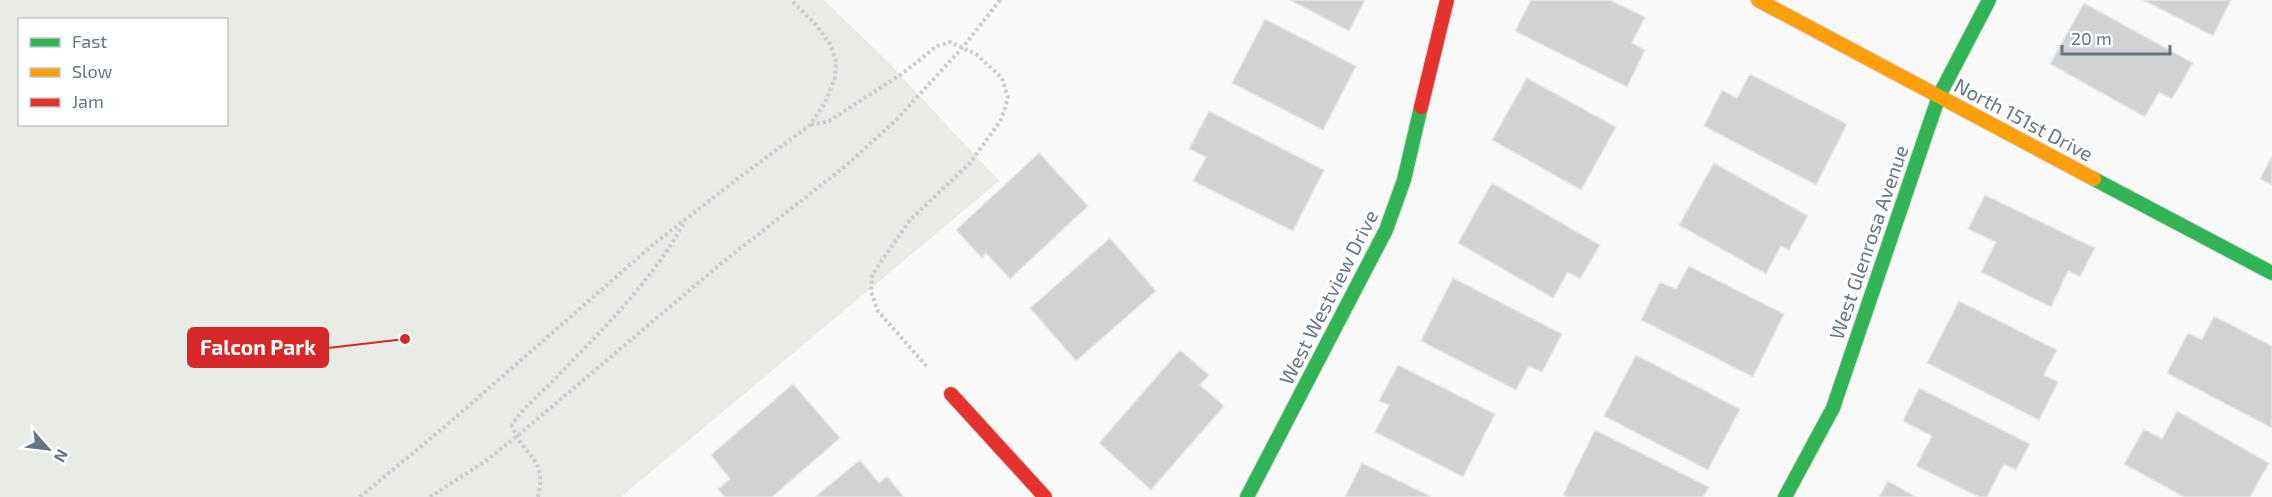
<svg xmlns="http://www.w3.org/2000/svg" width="2272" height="497" viewBox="0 0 2272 497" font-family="'Exo 2',sans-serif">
  <rect width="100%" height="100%" fill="#f9f9f9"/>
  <!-- green -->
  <path fill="#e8ebe6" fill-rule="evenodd" d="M0,0H824L888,62L999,181L621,497H0ZM20,20H226V124H20Z"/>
  <!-- building -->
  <path fill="#d0d2d3" stroke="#e8e8e8" stroke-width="1.5" d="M1290,0H1365L1349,31Z
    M1531,0H1610L1645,17L1632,43L1645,50L1627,87L1515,31Z
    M2143,0H2231L2213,36Z
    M2084,3L2193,63L2172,99L2159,92L2145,117L2050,64Z
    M1265,19L1356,66L1323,130L1232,83Z
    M1750,74L1847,124L1816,185L1704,126L1722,90L1737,98Z
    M1527,78L1616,127L1581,190L1492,140Z
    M1209,111L1324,170L1293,231L1193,181L1206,157L1189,149Z
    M1039,153L1088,206L1010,279L986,253L982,258L956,230Z
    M2272,156V185L2260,179Z
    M1714,163L1808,216L1789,250L1781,246L1766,274L1679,225Z
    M1492,183L1600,245L1580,279L1568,272L1553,298L1458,243Z
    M1985,195L2095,248L2080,277L2068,271L2051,307L1981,272L1996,242L1968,229Z
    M1110,238L1156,291L1076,361L1030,308Z
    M1689,266L1784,314L1753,377L1641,320L1660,282L1676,289Z
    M1453,278L1562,334L1542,372L1529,366L1516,390L1421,341Z
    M1959,301L2057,350L2044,375L2058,382L2039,420L1927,363Z
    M2214,316L2272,346V428L2167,373L2188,333L2202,340Z
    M1180,350L1209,375L1200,385L1224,406L1151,490L1099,443Z
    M1636,355L1740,409L1708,470L1604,416Z
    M1398,365L1495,414L1463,477L1375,432L1389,405L1379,401Z
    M793,384L840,438L772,497H725L718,489L730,479L711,455Z
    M1919,388L2030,444L2016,470L2004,464L1987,497H1979L1916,466L1932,436L1903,421Z
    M2177,411L2269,463L2250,497H2184L2124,464L2144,429L2162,439Z
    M1595,430L1709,487L1703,497H1567L1563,495Z
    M860,460L879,483L887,476L904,497H815Z
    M1362,463L1430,496L1429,497H1345Z
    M1888,481L1916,497H1879Z"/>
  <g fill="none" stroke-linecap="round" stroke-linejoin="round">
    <!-- fast casing -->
    <g stroke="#d5d6d7" stroke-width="16">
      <path id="fast" d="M2094,179L2272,273
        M1247,497L1386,230L1404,180L1421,107
        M1785,497L1833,408L1939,96L1989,0"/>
    </g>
    <!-- slow casing -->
    <g stroke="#d5d6d7" stroke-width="16">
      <path id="slow" d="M1758,0L2094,179"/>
    </g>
    <!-- jam casing -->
    <g stroke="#d5d6d7" stroke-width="16">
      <path id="jam" d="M1421,107L1447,0
        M951,394L1045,497"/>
    </g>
    <!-- path -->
    <path stroke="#cbcccd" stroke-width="4" stroke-dasharray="3 3" stroke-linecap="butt" d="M811,125L829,121L903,73L937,46L950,42L976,54L1002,78L1008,98L1001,120L970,163L910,220L872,275L871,292L878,311L928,368
      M360,497L449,423L655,243L740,177L810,125L825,103L835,78L836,61L830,44L817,26L791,0
      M430,497L487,460L516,437L723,262L848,164L898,118L963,47L1000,0
      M538,497C548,456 522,457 512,425C524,406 541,394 556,378C602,330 653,280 685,221"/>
    <!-- fast -->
    <use href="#fast" stroke="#30b455" stroke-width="14"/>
    <!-- slow -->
    <use href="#slow" stroke="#ff9f0a" stroke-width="14"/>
    <!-- jam -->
    <use href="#jam" stroke="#e5322d" stroke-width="14"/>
  </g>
  <g text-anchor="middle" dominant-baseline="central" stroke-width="6" stroke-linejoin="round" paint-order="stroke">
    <!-- street labels -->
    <g font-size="20" fill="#657683" stroke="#fff">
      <text transform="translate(2024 119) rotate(28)">North 151st Drive</text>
      <text transform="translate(1868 242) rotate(-71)">West Glenrosa Avenue</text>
      <text transform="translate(1328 297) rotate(-63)">West Westview Drive</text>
    </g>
  </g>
  <!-- callouts -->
  <path fill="none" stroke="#d62828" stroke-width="2" d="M405 339L328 348"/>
  <circle fill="#d62828" stroke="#fff" stroke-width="2" cx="405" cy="339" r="6"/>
  <rect fill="#d62828" stroke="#d62828" stroke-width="2" x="188" y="328" width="140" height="39" rx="6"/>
  <g font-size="21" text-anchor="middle" font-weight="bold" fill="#fff">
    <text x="258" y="355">Falcon Park</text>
  </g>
  <!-- legend -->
  <rect x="18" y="18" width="210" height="108" fill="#ffffff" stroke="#c1c8cd" stroke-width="1.5"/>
  <rect x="30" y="38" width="30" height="9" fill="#30b455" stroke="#c1c8cd" stroke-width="1.5"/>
  <text x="72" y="48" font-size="18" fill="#657683">Fast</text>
  <rect x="30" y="68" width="30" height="9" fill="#ff9f0a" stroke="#c1c8cd" stroke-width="1.5"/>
  <text x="72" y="78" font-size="18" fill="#657683">Slow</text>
  <rect x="30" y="98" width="30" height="9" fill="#e5322d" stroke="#c1c8cd" stroke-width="1.5"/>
  <text x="72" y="108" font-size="18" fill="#657683">Jam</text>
  <!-- north arrow -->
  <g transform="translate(48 449) rotate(118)" stroke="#ffffff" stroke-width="4.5" paint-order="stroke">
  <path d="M0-4.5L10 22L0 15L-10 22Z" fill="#657683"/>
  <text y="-9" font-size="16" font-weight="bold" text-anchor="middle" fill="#657683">N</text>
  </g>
  <!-- scale -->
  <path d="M2062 45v9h108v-9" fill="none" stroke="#657683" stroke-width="3"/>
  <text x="2071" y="45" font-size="18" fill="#657683" stroke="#ffffff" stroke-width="4.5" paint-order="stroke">20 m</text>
</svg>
